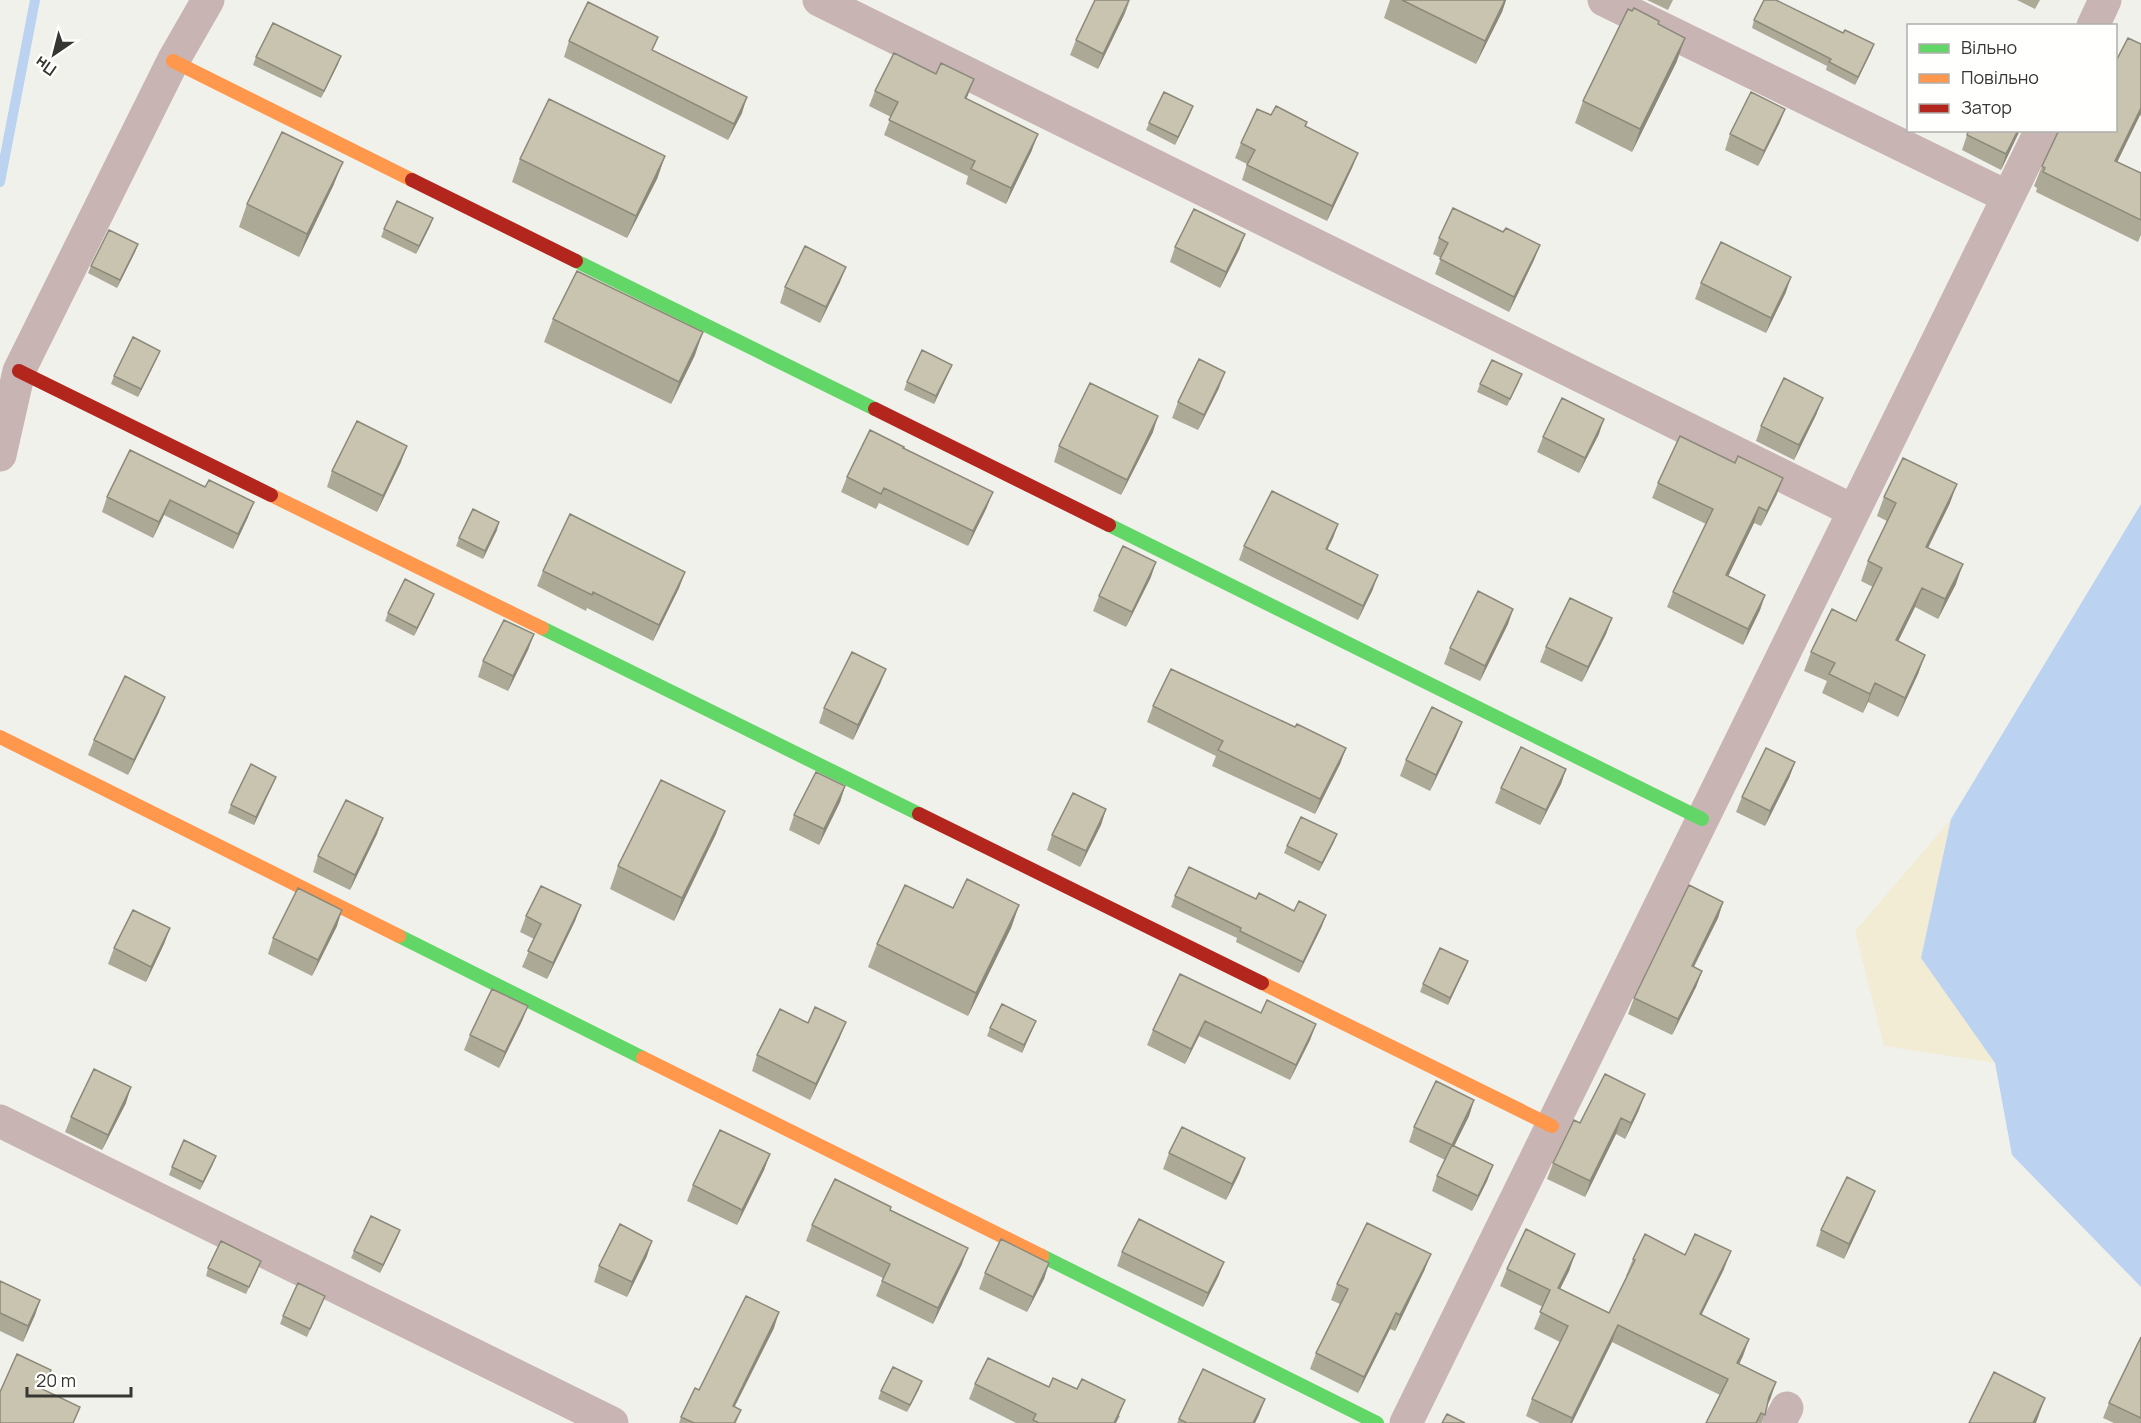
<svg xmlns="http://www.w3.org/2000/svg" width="2141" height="1423" viewBox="0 0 2141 1423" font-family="Manrope,sans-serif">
  <rect width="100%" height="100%" fill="#f1f1ec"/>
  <!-- sand -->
  <path fill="#f2ecd5" d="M1951,819L1921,958L1995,1063L1884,1046L1855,931Z"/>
  <!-- water -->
  <path fill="#bcd2f1" d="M2141,504V1287L2012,1155L1995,1063L1921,958L1951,819Z"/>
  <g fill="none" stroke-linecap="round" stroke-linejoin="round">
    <!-- stream -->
    <path stroke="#bcd2f1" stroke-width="10" d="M0,182L35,0"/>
    <!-- street -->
    <path stroke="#c8b4b3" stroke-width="33" d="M819,0L1854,511
      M1604,0L2008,197
      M2093,26L2105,0
      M0,455L19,371L173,61L208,0
      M0,1121L612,1423
      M1406,1423L2041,130
      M1779,1423L1787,1408"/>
    <!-- fast -->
    <path stroke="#63d668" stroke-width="14" d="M576,261L875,409
      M1109,525L1702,819
      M542,628L919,814
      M399,936L643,1058
      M1042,1256L1377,1423"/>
    <!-- slow -->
    <path stroke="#ff974d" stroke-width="14" d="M173,61L412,180
      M271,495L542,628
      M0,737L399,936
      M1262,983L1552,1126
      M643,1058L1042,1256"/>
    <!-- jam -->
    <path stroke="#b3261e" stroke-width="14" d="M412,180L576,261
      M19,371L271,495
      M875,409L1109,525
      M919,814L1262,983"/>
  </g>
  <!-- wall -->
  <path fill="#aca996" d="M1390,0H1506L1502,12L1476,64L1384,18Z
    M1647,0H1673L1668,10Z
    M2017,0H2040L2035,9Z
    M1125,13L1098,69L1070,55L1076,40Z
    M1754,20L1871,52L1855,85L1826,70L1827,66L1752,28Z
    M1658,24L1677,61L1632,152L1575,123L1583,101Z
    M569,41L653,50L742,113L728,140L564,57Z
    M2141,44V116L2140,115L2117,162L2141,173V235L2138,242L2036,192L2037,188L2034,186L2042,166L2115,130Z
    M256,57L338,64L321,98L253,65Z
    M875,91L968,95L966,99L1032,150L1006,204L966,184L968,176L884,135L891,117L869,106Z
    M1785,109L1779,124L1758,166L1725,150L1730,134Z
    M1190,114L1175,145L1146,130L1149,123Z
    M1271,115L1307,122L1306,127L1358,153L1352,168L1327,221L1242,180L1247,164L1235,158L1241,143Z
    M2020,130L2001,170L1962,150L1967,135Z
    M665,156L657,179L627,238L512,182L520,159Z
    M334,184L299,257L239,227L247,204Z
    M430,226L416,254L381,237L384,229Z
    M1503,232L1540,245L1534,260L1509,312L1435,274L1441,258L1433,254L1439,238Z
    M1245,234L1239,250L1220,288L1170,262L1175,247Z
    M138,244L135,252L117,288L88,273L91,266Z
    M840,282L820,323L780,303L785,287Z
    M1701,283L1786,292L1766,333L1695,299Z
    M553,319L695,355L671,404L544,342Z
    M157,358L138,397L111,384L114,376Z
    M949,372L934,404L904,390L907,382Z
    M1519,382L1507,406L1477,392L1480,384Z
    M1219,388L1198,430L1172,418L1178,402Z
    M1817,413L1794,460L1756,441L1761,426Z
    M1153,432L1121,495L1054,462L1059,446Z
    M1599,434L1579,473L1537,452L1543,437Z
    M904,449L987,507L968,546L879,503L876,509L841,492L847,477Z
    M130,450L248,517L233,549L164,515L153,538L102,512L107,497Z
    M401,462L377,512L327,487L332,471Z
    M1658,483L1777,494L1761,526L1754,523L1728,576L1765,595L1760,610L1743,645L1667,607L1673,592L1706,524L1652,498Z
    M1884,497L1950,503L1928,548L1956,584L1938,619L1915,607L1898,641L1925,655L1918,674L1898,717L1868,702L1863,713L1822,693L1827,681L1804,671L1811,652L1856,621L1873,587L1861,581L1868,561L1887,521L1877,516Z
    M1338,524L1333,538L1327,550L1373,589L1358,620L1239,560L1244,546Z
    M497,530L483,559L456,546L459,538Z
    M543,571L685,572L679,588L653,641L587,608L586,611L537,586Z
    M1151,577L1126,627L1093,611L1099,596Z
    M431,602L414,636L385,621L388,613Z
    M1513,609L1508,624L1480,681L1444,664L1450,648Z
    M1612,618L1606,634L1582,682L1540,662L1546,647Z
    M534,634L528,650L508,691L478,677L483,661Z
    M886,669L880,684L853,740L819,723L824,708Z
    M1153,706L1346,748L1340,764L1315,814L1212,766L1216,756L1147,722Z
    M159,712L128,775L88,755L94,740Z
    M1462,722L1456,737L1430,791L1400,776L1406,760Z
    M1795,762L1789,778L1765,826L1736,812L1742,797Z
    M1566,769L1561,784L1540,825L1495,803L1501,788Z
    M273,784L254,825L228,813L231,805Z
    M845,786L840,802L819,845L789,830L794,815Z
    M1106,809L1101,825L1080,867L1047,850L1052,835Z
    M725,811L716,834L674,921L610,889L618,866Z
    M383,818L377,834L350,890L313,872L318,856Z
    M1334,842L1319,871L1284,853L1287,846Z
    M1175,896L1256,899L1322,926L1299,973L1236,942L1237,938L1171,907Z
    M1723,902L1718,918L1694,967L1702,971L1696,987L1672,1035L1628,1014L1634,998Z
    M581,905L575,921L547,979L522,967L534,939L520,932L526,916Z
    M1019,905L1011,928L968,1016L868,967L877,944Z
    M337,926L312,976L268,954L273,938Z
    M170,928L164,944L146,982L108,964L114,948Z
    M1468,961L1448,1005L1420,992L1423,984Z
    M1180,974L1261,1013L1316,1024L1310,1040L1290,1080L1199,1036L1185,1064L1147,1045L1153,1030Z
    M528,1006L522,1021L499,1068L464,1050L470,1035Z
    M808,1023L840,1037L810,1100L752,1071L757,1055Z
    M990,1028H1033L1022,1053L987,1036Z
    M1474,1100L1469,1116L1454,1146L1493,1165L1487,1181L1472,1211L1432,1191L1437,1176L1445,1160L1409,1142L1414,1127Z
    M126,1103L102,1150L65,1132L71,1117Z
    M1639,1110L1625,1139L1616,1134L1585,1197L1547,1179L1553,1163L1580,1123Z
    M1169,1153L1245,1158L1239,1174L1226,1200L1163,1169Z
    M770,1154L764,1170L737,1225L687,1201L693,1185Z
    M213,1164L200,1190L169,1175L172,1167Z
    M1875,1191L1869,1206L1844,1259L1816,1246L1821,1230Z
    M890,1210L962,1264L933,1324L876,1296L883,1278L806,1241L812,1225Z
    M397,1238L380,1273L351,1258L354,1251Z
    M1122,1252L1219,1275L1203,1307L1117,1266Z
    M1575,1254L1569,1271L1560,1289L1609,1313L1627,1277L1626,1276L1633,1259L1685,1255L1724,1269L1701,1315L1749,1339L1739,1364L1776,1382L1767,1406L1762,1423H1706L1720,1395L1612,1342L1572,1423H1540L1526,1416L1532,1399L1560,1342L1534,1329L1543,1307L1500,1286L1507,1269Z
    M647,1256L627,1297L594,1282L599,1266Z
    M1049,1263L1044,1279L1027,1312L979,1289L985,1273Z
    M208,1268L258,1269L246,1294L206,1276Z
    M1425,1269L1395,1331L1390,1329L1358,1393L1310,1369L1316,1353L1340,1304L1331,1300L1337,1284Z
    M0,1281L40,1300L35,1315L23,1342L0,1331Z
    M325,1296L307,1337L280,1324L283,1316Z
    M774,1328L734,1407L741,1410L736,1423H679L681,1417L699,1390Z
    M2141,1337V1423H2114L2103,1418L2109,1403Z
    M975,1384L1077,1389L1120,1416L1116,1423H1016L969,1399Z
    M919,1389L907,1412L878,1399L881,1391Z
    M1265,1399L1255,1423H1177L1179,1419Z"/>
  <!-- shaded-wall -->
  <path fill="#8c897a" d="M1130,0L1125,13L1098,69L1103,54Z
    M1505,0H1506L1502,12L1476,64L1485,41Z
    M1685,38L1677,61L1632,152L1640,129Z
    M1874,44L1871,52L1855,85L1858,77Z
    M341,56L338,64L321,98L324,91Z
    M974,79L968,95L959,113L965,98Z
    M747,97L742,113L728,140L734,124Z
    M1193,106L1190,114L1175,145L1178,137Z
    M2141,108V113L2108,181L2115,161Z
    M1785,109L1779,124L1758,166L1764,151Z
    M2018,130H2020L2001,170L2006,154Z
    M1038,134L1032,150L1006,204L1011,188Z
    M1358,153L1352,168L1327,221L1332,206Z
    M665,156L657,179L627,238L636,216Z
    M343,162L334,184L299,257L307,234Z
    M433,218L430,226L416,254L419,246Z
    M1245,234L1239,250L1220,288L1226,272Z
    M138,244L135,252L117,288L120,280Z
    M1540,245L1534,260L1509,312L1514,297Z
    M846,267L840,282L820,323L826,307Z
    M1791,277L1786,292L1766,333L1771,318Z
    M703,332L695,355L671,404L679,382Z
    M160,351L157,358L138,397L141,389Z
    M952,365L949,372L934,404L936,396Z
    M1225,372L1219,388L1198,430L1204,415Z
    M1823,398L1817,413L1794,460L1799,445Z
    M1158,416L1153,432L1121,495L1127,480Z
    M1604,419L1599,434L1579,473L1585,458Z
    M407,446L401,462L377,512L383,496Z
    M1783,478L1777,494L1761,526L1767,511Z
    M1957,484L1950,503L1919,566L1926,547Z
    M993,492L987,507L968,546L973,531Z
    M170,500L164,515L153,538L159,522Z
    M254,502L248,517L233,549L238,534Z
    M1759,507L1754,523L1721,591L1726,575Z
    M499,522L497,530L483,559L485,551Z
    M1338,524L1333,538L1321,563L1326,549Z
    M1156,562L1151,577L1126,627L1132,612Z
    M1963,564L1956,584L1938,619L1945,599Z
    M685,572L679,588L653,641L659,625Z
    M1378,575L1373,589L1358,620L1363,606Z
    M1922,588L1915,607L1889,660L1896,640Z
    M434,594L431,602L414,636L417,628Z
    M1765,595L1760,610L1743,645L1748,629Z
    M1513,609L1508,624L1480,681L1485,666Z
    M1612,618L1606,634L1582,682L1588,667Z
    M534,634L528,650L508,691L513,676Z
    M1925,655L1918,674L1898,717L1905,698Z
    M886,669L880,684L853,740L858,725Z
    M1875,683L1868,702L1863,713L1870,694Z
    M165,697L159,712L128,775L134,760Z
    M1462,722L1456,737L1430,791L1436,775Z
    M1346,748L1340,764L1315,814L1320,799Z
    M1795,762L1789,778L1765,826L1770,811Z
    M1566,769L1561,784L1540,825L1546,810Z
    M276,777L273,784L254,825L256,817Z
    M845,786L840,802L819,845L824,829Z
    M1106,809L1101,825L1080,867L1086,851Z
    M725,811L716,834L674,921L682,898Z
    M383,818L377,834L350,890L355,875Z
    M1337,834L1334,842L1319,871L1322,863Z
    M1723,902L1718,918L1686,982L1692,966Z
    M581,905L575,921L547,979L553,963Z
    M1019,905L1011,928L968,1016L976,993Z
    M342,910L337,926L312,976L318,960Z
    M1326,915L1322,926L1299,973L1303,962Z
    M170,928L164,944L146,982L151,967Z
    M1468,961L1465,969L1448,1005L1450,998Z
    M1702,971L1696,987L1672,1035L1678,1019Z
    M528,1006L522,1021L499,1068L505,1052Z
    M1036,1021L1033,1028L1022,1053L1024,1045Z
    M1205,1021L1199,1036L1185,1064L1191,1049Z
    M846,1022L840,1037L810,1100L816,1084Z
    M1316,1024L1310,1040L1290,1080L1296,1065Z
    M131,1087L126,1103L102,1150L108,1135Z
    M1645,1094L1639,1110L1625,1139L1631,1123Z
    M1474,1100L1469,1116L1447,1161L1452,1145Z
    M1621,1118L1616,1134L1585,1197L1590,1181Z
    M770,1154L764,1170L737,1225L742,1210Z
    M216,1156L213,1164L200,1190L203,1182Z
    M1245,1158L1239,1174L1226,1200L1232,1184Z
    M1493,1165L1487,1181L1472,1211L1478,1196Z
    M1875,1191L1869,1206L1844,1259L1849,1244Z
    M400,1230L397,1238L380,1273L383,1265Z
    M652,1241L647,1256L627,1297L632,1282Z
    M968,1248L962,1264L933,1324L938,1308Z
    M1731,1251L1724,1269L1693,1332L1700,1314Z
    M1431,1254L1425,1269L1395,1331L1400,1315Z
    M1575,1254L1569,1271L1552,1305L1558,1288Z
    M1224,1262L1219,1275L1203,1307L1208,1293Z
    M1049,1263L1044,1279L1027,1312L1033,1297Z
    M40,1300L35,1315L23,1342L28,1326Z
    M779,1312L774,1328L727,1422L733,1406Z
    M1396,1313L1390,1329L1358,1393L1364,1377Z
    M1618,1325L1612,1342L1572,1423H1570Z
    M1749,1339L1743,1356L1731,1381L1737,1363Z
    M922,1381L919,1389L907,1412L910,1405Z
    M1776,1382L1770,1400L1762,1415L1769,1397Z
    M2045,1398L2036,1423H2033Z
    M1265,1399L1259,1415L1255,1423H1253Z
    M1125,1400L1116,1423H1114Z"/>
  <!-- building -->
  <path fill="#c8c4af" stroke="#8c897a" stroke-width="1.5" d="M1095,0H1129L1103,54L1076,40Z
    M1402,0H1505L1485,41Z
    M1764,0H1776L1843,33L1845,30L1874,44L1858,77L1829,62L1831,59L1754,20Z
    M588,2L658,37L652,50L747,97L734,124L569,41Z
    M1634,8L1659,21L1658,24L1685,38L1640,129L1583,101L1628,9L1632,11Z
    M273,23L341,56L324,91L256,57Z
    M2128,38L2141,44V108L2115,161L2141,173V220L2043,172L2045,168L2042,166L2059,130H2115V63Z
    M894,53L936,74L941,63L974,79L965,98L1038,134L1011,188L971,169L975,161L889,120L898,102L875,91Z
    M1164,92L1193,106L1178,137L1149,123Z
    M1751,92L1785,109L1764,151L1730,134Z
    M549,99L665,156L636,216L520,159Z
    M1276,106L1307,122L1305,126L1358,153L1332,206L1247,165L1255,150L1241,143L1257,109L1271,115Z
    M1969,130H2018L2006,154L1967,135Z
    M282,132L343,162L307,234L247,204Z
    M397,201L433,218L419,246L384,229Z
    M1453,208L1503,232L1506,228L1540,245L1514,297L1440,259L1448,243L1439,238Z
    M1194,209L1245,234L1226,272L1175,247Z
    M109,230L138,244L120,280L91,266Z
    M1721,242L1791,277L1771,318L1701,283Z
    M805,246L846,267L826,307L785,287Z
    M577,271L703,332L679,382L553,319Z
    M133,337L160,351L141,389L114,376Z
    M922,350L952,365L936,396L907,382Z
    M1199,359L1225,372L1204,415L1178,402Z
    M1492,360L1522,374L1510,399L1480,384Z
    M1784,378L1823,398L1799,445L1761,426Z
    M1090,383L1158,416L1127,480L1059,446Z
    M1562,398L1604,419L1585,458L1543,437Z
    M357,421L407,446L383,496L332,471Z
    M870,430L904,447L903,448L993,492L973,531L884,488L881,494L847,477Z
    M1680,436L1735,463L1738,456L1783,478L1767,511L1759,507L1726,575L1765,595L1748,629L1673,592L1713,509L1658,483Z
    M130,450L205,487L209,480L254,502L238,534L170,500L159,522L107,497Z
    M1903,458L1957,484L1926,547L1963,564L1945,599L1922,588L1896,640L1925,655L1905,698L1875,683L1870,694L1829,674L1835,663L1811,652L1832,609L1856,621L1882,568L1868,561L1896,503L1884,497Z
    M1272,491L1338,524L1326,549L1378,575L1363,606L1244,546Z
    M473,509L499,522L485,551L459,538Z
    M570,514L685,572L659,625L593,592L592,595L543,571Z
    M1123,546L1156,562L1132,612L1099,596Z
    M405,579L434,594L417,628L388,613Z
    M1478,591L1513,609L1485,666L1450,648Z
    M1570,598L1612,618L1588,667L1546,647Z
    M504,620L534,634L513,676L483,661Z
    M852,652L886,669L858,725L824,708Z
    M1171,669L1295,727L1297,724L1346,748L1320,799L1218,750L1223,741L1153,706Z
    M125,676L165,697L134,760L94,740Z
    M1432,707L1462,722L1436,775L1406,760Z
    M1521,747L1566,769L1546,810L1501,788Z
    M1766,748L1795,762L1770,811L1742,797Z
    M251,764L276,777L256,817L231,805Z
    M816,772L845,786L824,829L794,815Z
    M661,780L725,811L682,898L618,866Z
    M1073,793L1106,809L1086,851L1052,835Z
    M346,800L383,818L355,875L318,856Z
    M1301,817L1337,834L1322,863L1287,846Z
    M1189,867L1256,899L1259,893L1294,911L1299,901L1326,915L1303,962L1240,931L1241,928L1175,896Z
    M967,879L1019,905L976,993L877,944L905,885L953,908Z
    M1689,885L1723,902L1692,966L1702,971L1678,1019L1634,998Z
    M541,886L581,905L553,963L528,951L541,924L526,916Z
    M298,888L342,910L318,960L273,938Z
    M133,910L170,928L151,967L114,948Z
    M1440,948L1468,961L1450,998L1423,984Z
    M1180,974L1261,1013L1267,1000L1316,1024L1296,1065L1205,1021L1191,1049L1153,1030Z
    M492,989L528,1006L505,1052L470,1035Z
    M1002,1004L1036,1021L1024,1045L990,1028Z
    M815,1007L846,1022L816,1084L757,1055L780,1009L808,1023Z
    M94,1069L131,1087L108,1135L71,1117Z
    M1605,1074L1645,1094L1631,1123L1621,1118L1590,1181L1553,1163L1574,1120L1580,1123Z
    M1436,1081L1474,1100L1452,1145L1414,1127Z
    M1182,1127L1245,1158L1232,1184L1169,1153Z
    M720,1130L770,1154L742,1210L693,1185Z
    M184,1140L216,1156L203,1182L172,1167Z
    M1452,1145L1493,1165L1478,1196L1437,1176Z
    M1847,1177L1875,1191L1849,1244L1821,1230Z
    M835,1179L891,1207L890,1210L968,1248L938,1308L882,1281L890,1264L812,1225Z
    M371,1216L400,1230L383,1265L354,1251Z
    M1139,1219L1224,1262L1208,1293L1122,1252Z
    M1367,1223L1431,1254L1400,1315L1396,1313L1364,1377L1316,1353L1348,1289L1337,1284Z
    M620,1224L652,1241L632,1282L599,1266Z
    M1526,1229L1575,1254L1558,1288L1609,1313L1635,1260L1633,1259L1645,1234L1685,1255L1695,1234L1731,1251L1700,1314L1749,1339L1737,1363L1776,1382L1769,1397L1765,1415L1761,1413L1756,1423H1706L1728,1379L1618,1325L1572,1418L1532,1399L1568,1326L1540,1312L1550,1290L1507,1269Z
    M1001,1239L1049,1263L1033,1297L985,1273Z
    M221,1241L261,1261L249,1287L208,1268Z
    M0,1281L40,1300L28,1326L0,1313Z
    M298,1283L325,1296L310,1329L283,1316Z
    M746,1296L779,1312L733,1406L741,1410L734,1423H694L681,1417L695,1388L699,1390Z
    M2141,1337V1418L2109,1403Z
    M17,1354L51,1370L42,1389L80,1407L73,1423H0V1392Z
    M988,1358L1049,1387L1053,1378L1077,1389L1082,1379L1125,1400L1114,1423H1039L1033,1420L1036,1414L975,1384Z
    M893,1367L922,1381L910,1405L881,1391Z
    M1203,1369L1265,1399L1253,1423H1187L1179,1419Z
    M1994,1372L2045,1398L2033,1423H1969Z
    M1447,1414L1465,1423H1442Z"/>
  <!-- legend -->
  <rect x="1907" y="24" width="210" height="108" fill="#fffffd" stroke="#afafac" stroke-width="1.5"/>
  <rect x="1919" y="44" width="30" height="9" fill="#63d668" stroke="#afafac" stroke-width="1.5"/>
  <text x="1961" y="54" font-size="18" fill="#363633">Вільно</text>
  <rect x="1919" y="74" width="30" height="9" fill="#ff974d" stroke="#afafac" stroke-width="1.5"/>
  <text x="1961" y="84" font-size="18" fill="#363633">Повільно</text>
  <rect x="1919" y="104" width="30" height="9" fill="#b3261e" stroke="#afafac" stroke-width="1.5"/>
  <text x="1961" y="114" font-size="18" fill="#363633">Затор</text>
  <!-- north arrow -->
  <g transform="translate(54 54) rotate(215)" stroke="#fffffd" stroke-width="4.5" paint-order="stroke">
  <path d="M0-4.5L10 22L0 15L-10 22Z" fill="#363633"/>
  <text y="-9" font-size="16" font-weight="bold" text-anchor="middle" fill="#363633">Пн</text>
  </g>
  <!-- scale -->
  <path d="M27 1387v9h104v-9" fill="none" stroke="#363633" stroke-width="3"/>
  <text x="36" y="1387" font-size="18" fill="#363633" stroke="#fffffd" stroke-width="4.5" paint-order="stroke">20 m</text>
</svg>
